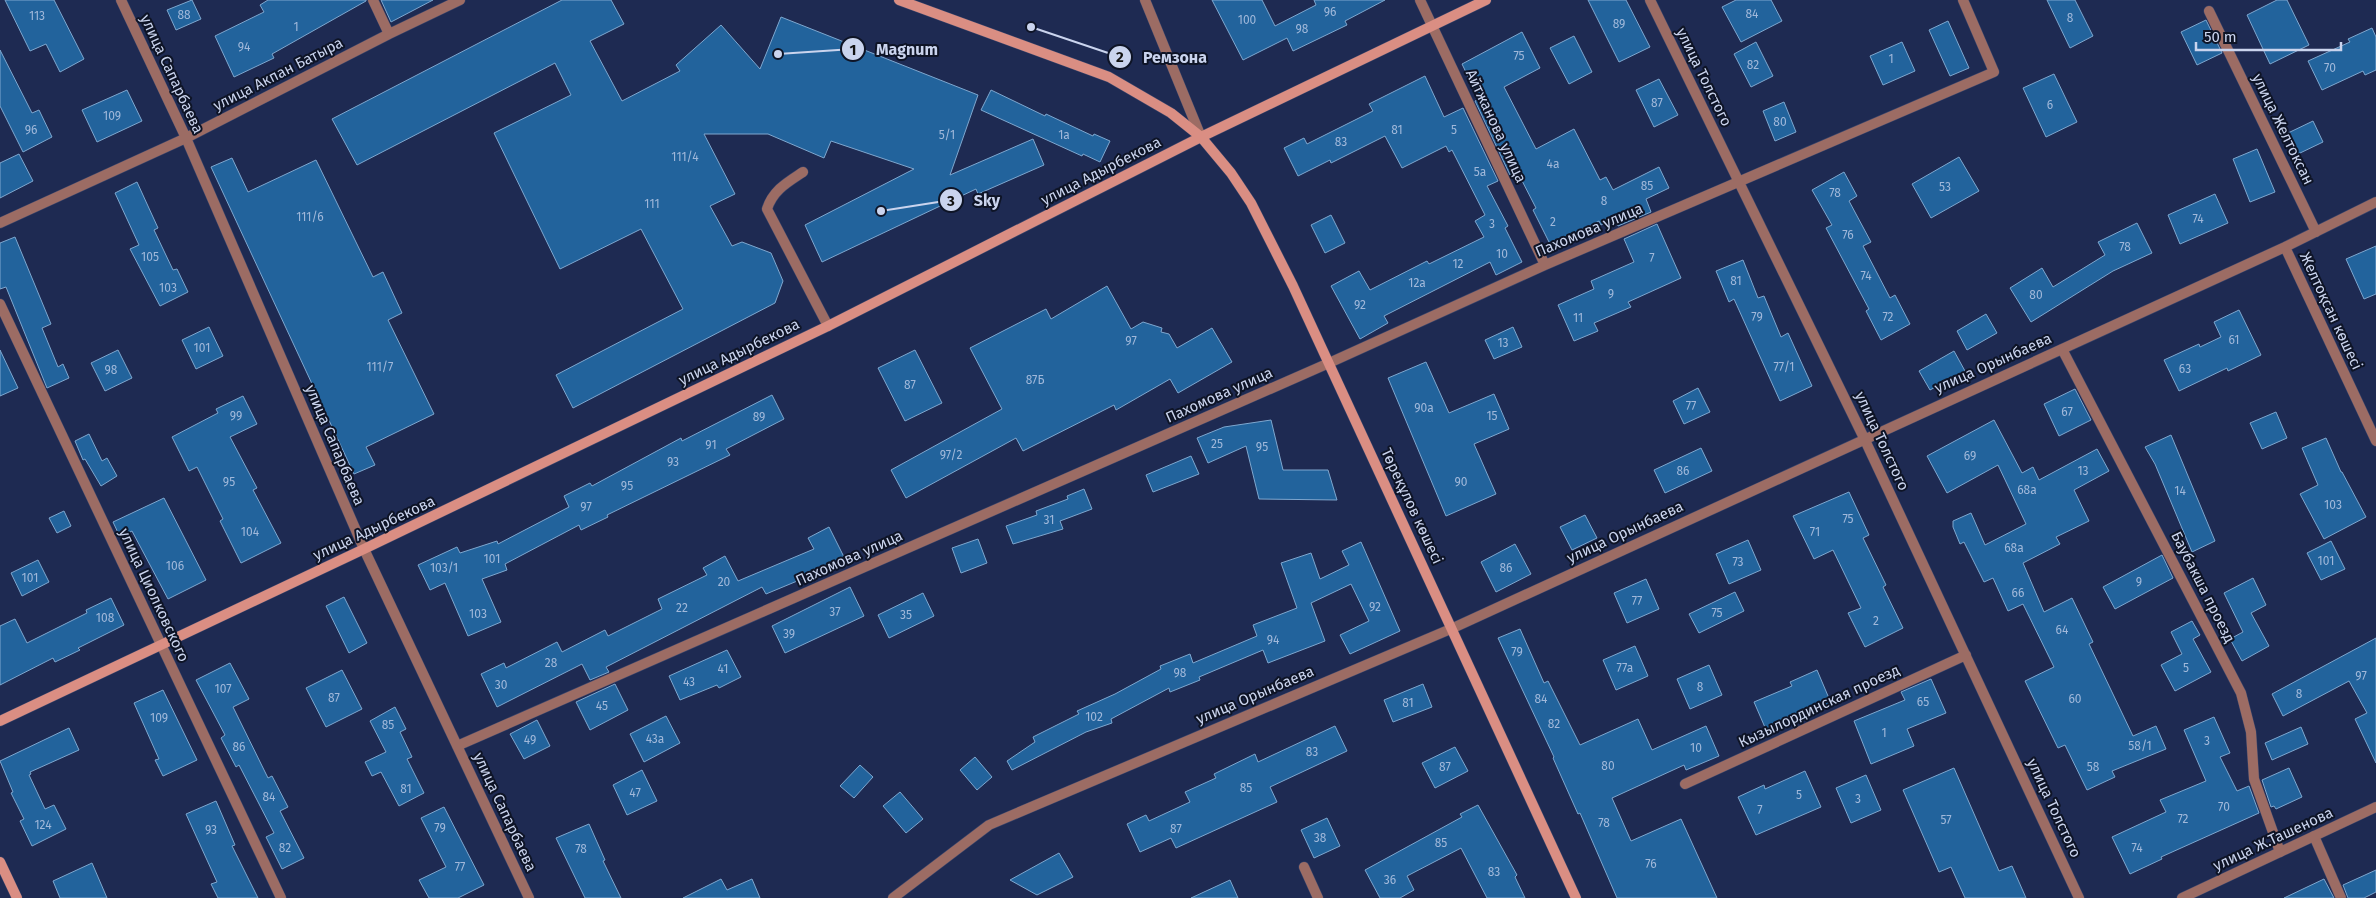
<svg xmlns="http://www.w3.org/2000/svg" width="2376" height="898" viewBox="0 0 2376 898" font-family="'Fira Sans',sans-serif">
  <rect width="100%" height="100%" fill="#1e2a52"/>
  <!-- building -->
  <path fill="#22639c" stroke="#7ea7cf" d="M5,0H54L84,59L60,72L46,44L30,51Z
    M192,0L201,19L176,30L167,10Z
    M268,0H366V1L272,54L274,58L234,77L215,36L264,12L260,5Z
    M381,0H433L391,22Z
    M562,0H611L624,24L590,41L622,101L680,71L676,65L721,25L760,69L781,17L978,95L950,175L1033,139L1044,165L978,194L976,189L822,262L805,225L914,169L831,141L824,158L768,134H704L735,194L710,206L732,246L742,242L771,253L783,281L775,303L573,408L556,375L683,309L641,229L560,269L494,133L571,95L555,63L357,165L332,119Z
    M1212,0H1262L1275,26L1316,5L1314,0H1385L1345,21L1347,25L1293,51L1287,38L1243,60Z
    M1588,0H1626L1650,47L1619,62Z
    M1736,0H1771L1782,21L1741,42L1722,7Z
    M2047,0H2075L2093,36L2070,48Z
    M2277,0H2287L2309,45L2270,64L2247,15Z
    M2206,20L2222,53L2197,65L2181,32Z
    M1948,21L1969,68L1950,76L1929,30Z
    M2372,28L2376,37V70L2365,75L2363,71L2322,90L2308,61L2350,42L2348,39Z
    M1522,32L1540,68L1504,87L1536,149L1574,129L1600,180L1606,177L1613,190L1659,167L1669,188L1646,199L1651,212L1618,226L1614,218L1601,225L1599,221L1551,246L1533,210L1536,208L1517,171L1510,175L1475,101L1479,99L1462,64Z
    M1574,36L1592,72L1569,84L1550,48Z
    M1756,42L1773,76L1751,87L1734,54Z
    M1902,42L1915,71L1883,85L1870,56Z
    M0,50L32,113L39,110L52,137L23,152L0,106Z
    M2054,74L2077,122L2046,137L2023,88Z
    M1425,76L1444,117L1463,108L1498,181L1487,186L1508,226L1505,228L1522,262L1496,275L1490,262L1384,316L1388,323L1360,339L1331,286L1359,271L1370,290L1427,261L1429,264L1484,237L1475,221L1485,215L1452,150L1449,152L1446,146L1402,168L1385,136L1331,163L1330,160L1298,176L1284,148L1304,138L1307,144L1373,111L1369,104Z
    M1659,79L1678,115L1654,127L1636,90Z
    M127,90L142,121L97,142L82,110Z
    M991,90L1045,116L1046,114L1093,136L1094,134L1110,141L1100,162L1083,154L1082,156L981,110Z
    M1784,102L1796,132L1775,141L1763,111Z
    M2313,121L2323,142L2298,154L2288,133Z
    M2257,149L2275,192L2250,202L2233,159Z
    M19,154L33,181L0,198V163Z
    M1959,157L1979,191L1931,218L1912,184Z
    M232,158L248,192L316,160L373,277L383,272L402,313L388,320L434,414L366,447L375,465L354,474L211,167Z
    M1844,172L1857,196L1849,201L1871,242L1863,246L1890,298L1895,295L1910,324L1881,340L1866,311L1869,309L1826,228L1832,225L1812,190Z
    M137,182L158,228L154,230L173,270L177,269L188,292L160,306L130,249L139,245L115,193Z
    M2215,194L2228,223L2180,244L2168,215Z
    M1331,215L1345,243L1325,253L1311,225Z
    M2137,223L2152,253L2113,271L2031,322L2010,288L2042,268L2053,287L2105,255L2098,242Z
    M1657,224L1681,278L1628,302L1631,307L1594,323L1598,331L1574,341L1558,305L1594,289L1591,281L1634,262L1624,239Z
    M15,237L51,324L42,328L58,367L63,364L69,378L47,388L6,287L0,289V243Z
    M2376,246V294L2364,299L2346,259Z
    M1743,260L1758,298L1764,296L1781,337L1788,333L1812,386L1780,401L1734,299L1729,302L1716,271Z
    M1107,286L1131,329L1143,322L1162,328L1161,332L1169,334L1177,348L1212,328L1232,362L1178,393L1170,379L1116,410L1114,405L1023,451L1016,438L906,498L891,470L1002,409L970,348L1046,309L1051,319Z
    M2239,310L2261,355L2228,371L2227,368L2179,391L2164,360L2199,344L2200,347L2221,337L2214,322Z
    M1986,314L1997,333L1967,350L1957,331Z
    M209,327L223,356L196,369L182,340Z
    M1513,327L1522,347L1494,359L1485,340Z
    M0,350L18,388L0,396Z
    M118,350L132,378L105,391L91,363Z
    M915,350L942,403L905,421L878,368Z
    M1954,351L1965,371L1930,390L1919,371Z
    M1426,362L1449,413L1494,394L1509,429L1474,444L1496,494L1446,516L1388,378Z
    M1698,388L1710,412L1684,424L1673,401Z
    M2075,389L2091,420L2059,436L2044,404Z
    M772,395L784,419L726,449L730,455L607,515L608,517L581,530L579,525L505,564L507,570L482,579L501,622L468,636L445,583L430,590L418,565L457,547L460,553L497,541L498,544L569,507L564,496L590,483L592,486L681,438L682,441Z
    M243,396L257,424L230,437L257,488L253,490L281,543L241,563L220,521L223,519L197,467L189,471L172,437L218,413L216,409Z
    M2276,412L2287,438L2262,449L2250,423Z
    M1271,420L1283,470H1328L1337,500L1259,499L1246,446L1208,463L1197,438L1224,427Z
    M1994,420L2022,473L2033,467L2039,480L2097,449L2109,471L2074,490L2089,521L2056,537L2060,544L2023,563L2044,612L2072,598L2093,642L2089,644L2133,736L2156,726L2166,749L2112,771L2115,777L2087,790L2065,745L2058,748L2025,681L2054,667L2023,604L2008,611L1993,578L1984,582L1964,542L1960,544L1953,527V521L1971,513L1985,545L2026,524L1998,465L1947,493L1927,456Z
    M89,434L102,461L107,458L117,476L101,486L85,459L83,460L75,441Z
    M2171,435L2215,541L2192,552L2155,464L2145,447Z
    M2326,438L2341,472H2342L2366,517L2324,539L2300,494L2318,485L2302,448Z
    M1701,448L1712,471L1665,493L1654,470Z
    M1191,456L1199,474L1153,492L1146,475Z
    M1084,489L1092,509L1060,521L1063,529L1013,544L1006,526L1037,515L1036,511L1068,499L1067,496Z
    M1849,492L1869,535L1863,538L1886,585L1883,587L1903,628L1865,647L1848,613L1861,608L1833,550L1814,559L1793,516Z
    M164,498L206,580L168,599L132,531L120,537L113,522Z
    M64,511L71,526L57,533L49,518Z
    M1585,515L1597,538L1572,550L1560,527Z
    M829,527L845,559L838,564L766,594L762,587L606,667L609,672L590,680L582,664L497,707L481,674L504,663L506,668L557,642L562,652L605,630L608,636L662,609L658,599L707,575L703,568L725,556L738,581L814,549L808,538Z
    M978,539L987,563L961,573L952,548Z
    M1748,540L1761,570L1729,584L1716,554Z
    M2331,541L2345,569L2321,580L2307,553Z
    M1361,542L1400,631L1350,654L1340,635L1369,621L1351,584L1311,603L1325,641L1268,663L1263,650L1199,677L1200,680L1170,692L1169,688L1111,719L1112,723L1086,732L1012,770L1007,761L1035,742L1033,737L1079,714L1077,711L1115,694L1161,669L1160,666L1190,654L1193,663L1257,636L1253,625L1297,608L1281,563L1311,553L1320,579L1349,565L1342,551Z
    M1515,544L1531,574L1496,592L1481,562Z
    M2162,555L2173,578L2115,609L2103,587Z
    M38,560L49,582L22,596L11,573Z
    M2253,578L2266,605L2251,613L2269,646L2242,661L2230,639L2243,632L2224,593Z
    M1646,579L1659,609L1627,623L1614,593Z
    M850,587L864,616L785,653L772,626Z
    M1735,592L1744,611L1699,633L1689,614Z
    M923,593L934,616L889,638L878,615Z
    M344,597L367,643L349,653L326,606Z
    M111,598L124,625L78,648L80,650L55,662L53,658L0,685V626L15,619L27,643L87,613L86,610Z
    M2192,621L2200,635L2193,639L2211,672L2175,691L2161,665L2182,654L2171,632Z
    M1520,629L1544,683L1548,681L1580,745L1638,719L1652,750L1706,726L1719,756L1686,770L1684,765L1612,798L1631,841L1681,819L1717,898H1617L1580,813L1578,814L1553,758L1554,757L1498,638Z
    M2376,638V763L2355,719L2367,713L2349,681L2283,716L2272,694Z
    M1635,646L1648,676L1616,690L1603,660Z
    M727,650L741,677L719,688L717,685L680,700L669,676Z
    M230,663L249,699L233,707L268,778L272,776L288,807L280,811L304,858L282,869L266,837L274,833L239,765L236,767L221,738L225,735L196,680Z
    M1709,665L1722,695L1690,709L1677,679Z
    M342,670L362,709L326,727L306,688Z
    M1817,670L1831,703L1767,732L1754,702L1792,686L1790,682Z
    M1931,679L1946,713L1907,729L1914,746L1871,764L1854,721L1905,700L1901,692Z
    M615,684L628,710L590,730L576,702Z
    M1423,684L1432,707L1393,722L1384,700Z
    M163,690L197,760L163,776L155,760L159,759L134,703Z
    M395,707L406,729L400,732L412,757L407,759L424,793L399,806L381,772L372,776L365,762L386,752L370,721Z
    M666,716L680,743L644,762L630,734Z
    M2214,717L2230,753L2220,757L2237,791L2249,786L2259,813L2161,857L2162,859L2130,874L2112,837L2166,812L2160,800L2206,781L2184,730Z
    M537,720L550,746L524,759L510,734Z
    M1335,726L1347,751L1270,787L1277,802L1176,848L1171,838L1140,852L1127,824L1146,815L1149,821L1190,802L1185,792L1216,778L1214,774L1255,754L1258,762Z
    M2301,727L2308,744L2272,760L2265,743Z
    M69,728L79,750L30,772L31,774L29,775L45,809L54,805L66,829L32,846L20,821L24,819L11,793L13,792L0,761Z
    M1455,747L1468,771L1435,788L1422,763Z
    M975,757L992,777L977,790L960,770Z
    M860,765L873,777L854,798L840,786Z
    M1954,768L1999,871L2012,866L2026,898H1965L1951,867L1939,872L1903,790Z
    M2289,768L2302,797L2276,809L2274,806L2271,807L2262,780Z
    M642,770L657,801L627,815L613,785Z
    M1805,771L1821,807L1756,835L1738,797L1764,785L1765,789Z
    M1866,775L1881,810L1851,823L1836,788Z
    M900,792L923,819L906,833L883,806Z
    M216,801L235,845L232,846L258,898H218L211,884L217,882L186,814Z
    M1478,805L1517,875L1515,877L1525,898H1487L1461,848L1407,876L1414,890L1400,898H1380L1365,870L1462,817L1460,814Z
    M444,807L484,885L458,898H429L419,880L446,867L421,818Z
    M1327,818L1340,846L1314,858L1301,830Z
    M589,824L605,860L603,861L621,898H585L556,838Z
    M1059,853L1073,877L1037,895L1010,880Z
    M92,863L107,898H60L53,881Z
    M2376,870V892L2364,898H2348L2343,885Z
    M721,879L727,890L752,879L760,898H683Z
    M2324,879L2334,898H2284Z
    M1230,880L1238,898H1191Z"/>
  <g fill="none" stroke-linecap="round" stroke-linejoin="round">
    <!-- service casing -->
    <g stroke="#3a456b" stroke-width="11">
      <path id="service" d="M803,172C788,182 773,190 767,209L828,326"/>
    </g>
    <!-- minor casing -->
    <g stroke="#3a456b" stroke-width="11">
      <path id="minor" d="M121,0L186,138L364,549L529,898
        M373,0L389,34
        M1145,0L1201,137
        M1420,0L1545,265
        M1650,0L1864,438L2079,898
        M2209,11L2316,232
        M0,223L186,138L389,34L460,0
        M2285,247L2376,441
        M0,304L281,898
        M2062,349L2241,693L2251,732L2254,779L2280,852
        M457,746L1329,363L1545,265L1994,72L1963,0
        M1685,784L1966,655
        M2314,836L2341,898
        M1304,867L1318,898
        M893,898L989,825L1453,628L2285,247L2376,202"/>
    </g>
    <!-- tertiary casing -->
    <g stroke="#3a456b" stroke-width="11">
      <path id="tertiary" d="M2182,898L2376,807"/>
    </g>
    <!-- secondary casing -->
    <g stroke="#3a456b" stroke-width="11">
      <path id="secondary" d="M899,0L1109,77L1171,113L1201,137L1231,173L1251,203L1293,286L1576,898
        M0,721L364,549L828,326L1201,137L1486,0
        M0,862L17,898"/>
    </g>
    <!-- service -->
    <use href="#service" stroke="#9c6c64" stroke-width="10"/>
    <!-- minor -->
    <use href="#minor" stroke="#9c6c64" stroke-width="10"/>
    <!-- tertiary -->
    <use href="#tertiary" stroke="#9c6c64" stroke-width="10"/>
    <!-- secondary -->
    <use href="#secondary" stroke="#da8e83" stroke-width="10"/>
  </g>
  <g text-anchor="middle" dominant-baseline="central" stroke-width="4" stroke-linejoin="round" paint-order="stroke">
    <!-- number labels -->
    <g font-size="12" fill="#a0b8da">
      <text x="1330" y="12">96</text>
      <text x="1752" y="14">84</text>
      <text x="184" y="15">88</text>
      <text x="37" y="16">113</text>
      <text x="2070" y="18">8</text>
      <text x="1247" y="20">100</text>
      <text x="1619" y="24">89</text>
      <text x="296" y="27">1</text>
      <text x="1302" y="29">98</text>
      <text x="244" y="47">94</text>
      <text x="1519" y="56">75</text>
      <text x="1891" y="59">1</text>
      <text x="1753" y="65">82</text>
      <text x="2330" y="68">70</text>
      <text x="1657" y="103">87</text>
      <text x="2050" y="105">6</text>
      <text x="112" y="116">109</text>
      <text x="1780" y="122">80</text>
      <text x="31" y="130">96</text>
      <text x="1397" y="130">81</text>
      <text x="1454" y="130">5</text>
      <text x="947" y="135">5/1</text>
      <text x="1064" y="135">1а</text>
      <text x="1341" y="142">83</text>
      <text x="685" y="157">111/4</text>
      <text x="1553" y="164">4а</text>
      <text x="1480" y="172">5а</text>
      <text x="1647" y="186">85</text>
      <text x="1945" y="187">53</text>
      <text x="1835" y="193">78</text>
      <text x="1604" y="201">8</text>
      <text x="652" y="204">111</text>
      <text x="310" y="217">111/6</text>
      <text x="2198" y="219">74</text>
      <text x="1553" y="222">2</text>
      <text x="1492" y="224">3</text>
      <text x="1848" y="235">76</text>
      <text x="2125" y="247">78</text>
      <text x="1502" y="254">10</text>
      <text x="150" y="257">105</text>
      <text x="1652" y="258">7</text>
      <text x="1458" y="264">12</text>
      <text x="1866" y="276">74</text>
      <text x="1736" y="281">81</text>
      <text x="1417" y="283">12а</text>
      <text x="168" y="288">103</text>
      <text x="1611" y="294">9</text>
      <text x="2036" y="295">80</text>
      <text x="1360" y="305">92</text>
      <text x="1757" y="317">79</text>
      <text x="1888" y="317">72</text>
      <text x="1578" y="318">11</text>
      <text x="2234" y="340">61</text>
      <text x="1131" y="341">97</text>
      <text x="1503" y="343">13</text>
      <text x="202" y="348">101</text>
      <text x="380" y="367">111/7</text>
      <text x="1784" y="367">77/1</text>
      <text x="2185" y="369">63</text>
      <text x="111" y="370">98</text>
      <text x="1035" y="380">87Б</text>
      <text x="910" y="385">87</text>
      <text x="1691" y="406">77</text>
      <text x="1424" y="408">90а</text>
      <text x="2067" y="412">67</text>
      <text x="236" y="416">99</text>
      <text x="1492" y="416">15</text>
      <text x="759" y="417">89</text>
      <text x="1217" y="444">25</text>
      <text x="711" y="445">91</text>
      <text x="1262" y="447">95</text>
      <text x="951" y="455">97/2</text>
      <text x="1970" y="456">69</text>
      <text x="673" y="462">93</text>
      <text x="1683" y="471">86</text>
      <text x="2083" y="471">13</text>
      <text x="229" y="482">95</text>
      <text x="1461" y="482">90</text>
      <text x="627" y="486">95</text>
      <text x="2027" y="490">68а</text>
      <text x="2180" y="491">14</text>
      <text x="2333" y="505">103</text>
      <text x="586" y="507">97</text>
      <text x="1848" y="519">75</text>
      <text x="1049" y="520">31</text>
      <text x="250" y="532">104</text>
      <text x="1815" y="532">71</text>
      <text x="2014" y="548">68а</text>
      <text x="492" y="559">101</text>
      <text x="2326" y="561">101</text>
      <text x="1738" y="562">73</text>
      <text x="175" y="566">106</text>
      <text x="444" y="568">103/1</text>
      <text x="1506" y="568">86</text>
      <text x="30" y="578">101</text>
      <text x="724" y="582">20</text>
      <text x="2139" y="582">9</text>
      <text x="2018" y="593">66</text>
      <text x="1637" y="601">77</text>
      <text x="1375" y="607">92</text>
      <text x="682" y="608">22</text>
      <text x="835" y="612">37</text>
      <text x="1717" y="613">75</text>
      <text x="478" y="614">103</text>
      <text x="906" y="615">35</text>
      <text x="105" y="618">108</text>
      <text x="1876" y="621">2</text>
      <text x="2062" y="630">64</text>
      <text x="789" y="634">39</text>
      <text x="1273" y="640">94</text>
      <text x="1517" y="652">79</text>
      <text x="551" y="663">28</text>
      <text x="1625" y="668">77а</text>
      <text x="2186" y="668">5</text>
      <text x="723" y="669">41</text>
      <text x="1180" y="673">98</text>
      <text x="2361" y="676">97</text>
      <text x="689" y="682">43</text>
      <text x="501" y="685">30</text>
      <text x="1700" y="687">8</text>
      <text x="223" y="689">107</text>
      <text x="2299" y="694">8</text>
      <text x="334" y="698">87</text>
      <text x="1541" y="699">84</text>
      <text x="2075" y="699">60</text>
      <text x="1923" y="702">65</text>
      <text x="1408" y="703">81</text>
      <text x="602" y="706">45</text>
      <text x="1094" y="717">102</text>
      <text x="159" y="718">109</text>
      <text x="1554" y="724">82</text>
      <text x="388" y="725">85</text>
      <text x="1884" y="733">1</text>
      <text x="655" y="739">43а</text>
      <text x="530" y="740">49</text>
      <text x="2207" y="741">3</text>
      <text x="2140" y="746">58/1</text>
      <text x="239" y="747">86</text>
      <text x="1696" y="748">10</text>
      <text x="1312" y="752">83</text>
      <text x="1608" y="766">80</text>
      <text x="1445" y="767">87</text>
      <text x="2093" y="767">58</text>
      <text x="1246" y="788">85</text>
      <text x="406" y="789">81</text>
      <text x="635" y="793">47</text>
      <text x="1799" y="795">5</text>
      <text x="269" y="797">84</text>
      <text x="1858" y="799">3</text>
      <text x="2224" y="807">70</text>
      <text x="1760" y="810">7</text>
      <text x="2183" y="819">72</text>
      <text x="1946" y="820">57</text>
      <text x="1604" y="823">78</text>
      <text x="43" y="825">124</text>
      <text x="440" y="828">79</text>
      <text x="1176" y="829">87</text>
      <text x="211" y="830">93</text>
      <text x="1320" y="838">38</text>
      <text x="1441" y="843">85</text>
      <text x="285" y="848">82</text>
      <text x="2137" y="848">74</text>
      <text x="581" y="849">78</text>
      <text x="1651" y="864">76</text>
      <text x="460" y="867">77</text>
      <text x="1494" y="872">83</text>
      <text x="1390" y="880">36</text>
    </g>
    <!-- street labels -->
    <g font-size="15" fill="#cad4ee" stroke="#0e1426">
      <text transform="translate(172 74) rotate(65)">улица Сапарбаева</text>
      <text transform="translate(278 74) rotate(-27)">улица Акпан Батыра</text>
      <text transform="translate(1704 77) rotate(64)">улица Толстого</text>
      <text transform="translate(1496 126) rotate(65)">Айтжанова улица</text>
      <text transform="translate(2283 129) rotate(64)">улица Желтоксан</text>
      <text transform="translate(1101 171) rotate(-27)">улица Адырбекова</text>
      <text transform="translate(1589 230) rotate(-23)">Пахомова улица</text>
      <text transform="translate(2331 311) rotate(65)">Желтоқсан көшесі</text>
      <text transform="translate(739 352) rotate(-26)">улица Адырбекова</text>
      <text transform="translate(1993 363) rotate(-24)">улица Орынбаева</text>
      <text transform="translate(1219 395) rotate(-24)">Пахомова улица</text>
      <text transform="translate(1882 441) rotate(65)">улица Толстого</text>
      <text transform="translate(335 445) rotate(67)">улица Сапарбаева</text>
      <text transform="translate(1412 506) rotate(65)">Төреқұлов көшесі</text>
      <text transform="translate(374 528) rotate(-25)">улица Адырбекова</text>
      <text transform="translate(1625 532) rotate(-25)">улица Орынбаева</text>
      <text transform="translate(849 558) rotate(-24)">Пахомова улица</text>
      <text transform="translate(2203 587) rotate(63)">Баубакша проезд</text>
      <text transform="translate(154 595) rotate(65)">улица Циолковского</text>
      <text transform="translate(1255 695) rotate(-23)">улица Орынбаева</text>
      <text transform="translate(1819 706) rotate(-25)">Кызылординская проезд</text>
      <text transform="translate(2054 808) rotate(65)">улица Толстого</text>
      <text transform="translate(505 812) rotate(65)">улица Сапарбаева</text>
      <text transform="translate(2273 839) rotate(-25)">улица Ж.Ташенова</text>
    </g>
  </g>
  <!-- callouts -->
  <path fill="none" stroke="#cad4ee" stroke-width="2" d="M778 54L853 49M1031 27L1120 57M881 211L951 200"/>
  <g fill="#cad4ee" stroke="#0e1426" stroke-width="2">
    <circle cx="778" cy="54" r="5"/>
    <circle cx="1031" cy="27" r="5"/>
    <circle cx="881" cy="211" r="5"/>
    <circle cx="853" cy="49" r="12"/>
    <circle cx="1120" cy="57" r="12"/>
    <circle cx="951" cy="200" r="12"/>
  </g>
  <g font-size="15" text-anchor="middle" font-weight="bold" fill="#111">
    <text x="853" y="55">1</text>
    <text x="1120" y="62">2</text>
    <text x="951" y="206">3</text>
  </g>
  <g font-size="16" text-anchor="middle" font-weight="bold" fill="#cad4ee" stroke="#0e1426" stroke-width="4" stroke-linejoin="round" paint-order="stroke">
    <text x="907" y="55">Magnum</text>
    <text x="1175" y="63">Ремзона</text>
    <text x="987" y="206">Sky</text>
  </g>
  <!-- scale -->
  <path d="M2196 42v8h145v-8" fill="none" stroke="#cad4ee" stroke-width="2.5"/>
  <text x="2204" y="42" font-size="15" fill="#cad4ee" stroke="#0e1426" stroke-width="4" paint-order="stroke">50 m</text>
</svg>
